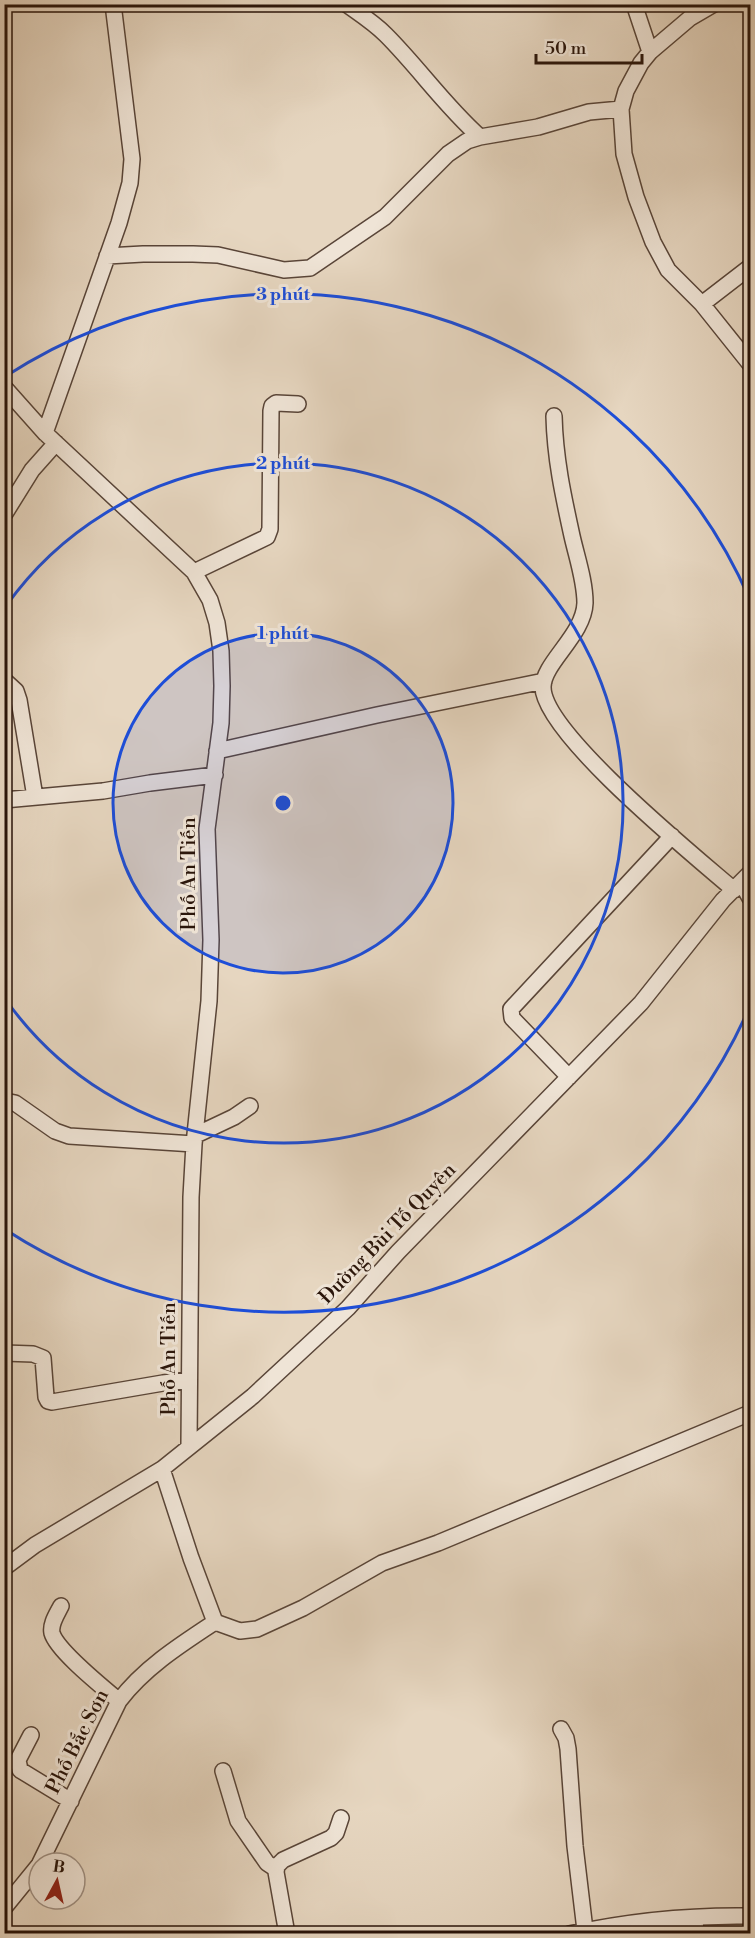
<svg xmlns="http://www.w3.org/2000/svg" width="755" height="1938" viewBox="0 0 755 1938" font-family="'Libre Bodoni',serif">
  <rect width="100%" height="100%" fill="#e6d6c0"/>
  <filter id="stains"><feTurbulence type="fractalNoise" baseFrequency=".00333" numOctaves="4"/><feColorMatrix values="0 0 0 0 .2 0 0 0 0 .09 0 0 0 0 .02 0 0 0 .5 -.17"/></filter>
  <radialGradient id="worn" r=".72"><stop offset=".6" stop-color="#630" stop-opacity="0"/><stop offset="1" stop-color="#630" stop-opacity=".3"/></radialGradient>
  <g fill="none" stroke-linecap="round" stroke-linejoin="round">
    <!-- street casing -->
    <g stroke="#594538" stroke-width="18">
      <path id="street" d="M346,4C360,14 374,23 386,35C419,68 445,106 480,137
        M634,4L650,52
        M714,4L690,18L650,52L641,63L626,91L621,109L624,154L636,197L653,242L668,270L702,304L750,364
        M107,256L143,254H193L218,255L284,270L310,268L385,217L448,154L467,141L480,137L538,127L589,112L621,109
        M702,304L750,267
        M4,387L45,433L194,572L210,600L217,623L221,651L222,686L221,723L207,829L211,940L209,1001L194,1144L191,1197L189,1446
        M554,416C555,458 563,495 572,536C577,558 585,581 585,603C584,635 543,663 543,687C543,733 696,857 734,890
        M45,433L119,223L130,183L132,159L113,4
        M4,515L32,470L56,443
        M194,572L267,537L270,529L271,411L272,406L276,403L298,404
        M4,680L16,691L19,700L35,797
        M217,751L377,715L544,681
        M4,800L103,791L150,783L215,775
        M741,882L750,898
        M569,1077L512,1018L511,1009L672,836
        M4,1106L10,1102L15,1103L55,1131L69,1136L194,1144
        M196,1135L234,1117L250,1106
        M4,1353L33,1354L43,1358L46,1397L48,1401L52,1402L163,1383L189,1380
        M162,1469L191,1558L215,1622
        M4,1568L35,1545L162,1469L253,1396L348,1308L398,1252L641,1003L723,900L750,873
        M61,1606C57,1614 50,1624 52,1633C57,1651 104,1688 119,1701
        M215,1622L240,1631L257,1629L303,1608L382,1563L438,1543L750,1413
        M561,1729L566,1738L568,1749L575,1846L585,1930
        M31,1735L18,1760L20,1770L71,1801
        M223,1771L238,1821L267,1863L276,1869
        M40,1863L119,1701C144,1668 180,1645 215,1622
        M4,1908L39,1865
        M695,1918L696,1934
        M287,1934L276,1872L277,1866L283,1860L331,1838L336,1833L341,1818
        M569,1934C629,1921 690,1915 750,1916"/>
    </g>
    <!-- street -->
    <use href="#street" stroke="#efe4d6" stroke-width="15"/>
  </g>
  <!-- distance rings -->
  <circle cx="283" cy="803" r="170" fill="#1d4ed8" fill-opacity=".12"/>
  <g fill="none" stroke="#1d4ed8" stroke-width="3">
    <circle cx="283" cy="803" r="170"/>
    <path d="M6 606A340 340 0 1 1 6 1000"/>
    <path d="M750 1006A509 509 0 0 1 6 1230M6 376A509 509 0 0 1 750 600"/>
  </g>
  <g text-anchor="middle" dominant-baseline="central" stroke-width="6" stroke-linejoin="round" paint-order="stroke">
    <!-- street labels -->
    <g font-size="20" fill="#2a150a" stroke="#efe4d6">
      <text transform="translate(189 874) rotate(-90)">Phố An Tiến</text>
      <text transform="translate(388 1234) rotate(-46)">Đường Bùi Tố Quyên</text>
      <text transform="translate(169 1359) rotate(-90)">Phố An Tiến</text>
      <text transform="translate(78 1742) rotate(-63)">Phố Bắc Sơn</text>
    </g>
  </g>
  <circle cx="283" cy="803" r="9" fill="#1d4ed8" stroke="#efe4d6" stroke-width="3"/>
  <g font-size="18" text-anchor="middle" font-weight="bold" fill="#1d4ed8" stroke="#efe4d6" stroke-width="6" stroke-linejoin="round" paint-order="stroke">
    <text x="283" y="300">3 phút</text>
    <text x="283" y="469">2 phút</text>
    <text x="283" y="639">1 phút</text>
  </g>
  <!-- margin -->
  <rect width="755" height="1938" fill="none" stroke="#e6d6c0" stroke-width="24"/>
  <rect x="6" y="6" width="743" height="1926" fill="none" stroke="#2a150a" stroke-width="3"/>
  <rect x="12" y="12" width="731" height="1914" fill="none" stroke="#2a150a" stroke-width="1.5"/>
  <!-- north arrow -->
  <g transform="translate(57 1881) rotate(8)"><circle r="28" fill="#efe4d6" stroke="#a09184" stroke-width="1.5"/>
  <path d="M0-4.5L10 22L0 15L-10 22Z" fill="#8f2418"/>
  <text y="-9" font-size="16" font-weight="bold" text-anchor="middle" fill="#2a150a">B</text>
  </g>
  <!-- scale -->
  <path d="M536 54v9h106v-9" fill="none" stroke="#2a150a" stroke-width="3"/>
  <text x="545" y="54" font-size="18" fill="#2a150a" stroke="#efe4d6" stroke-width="4.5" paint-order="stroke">50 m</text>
  <rect width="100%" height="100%" filter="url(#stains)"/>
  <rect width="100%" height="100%" fill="url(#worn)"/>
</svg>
